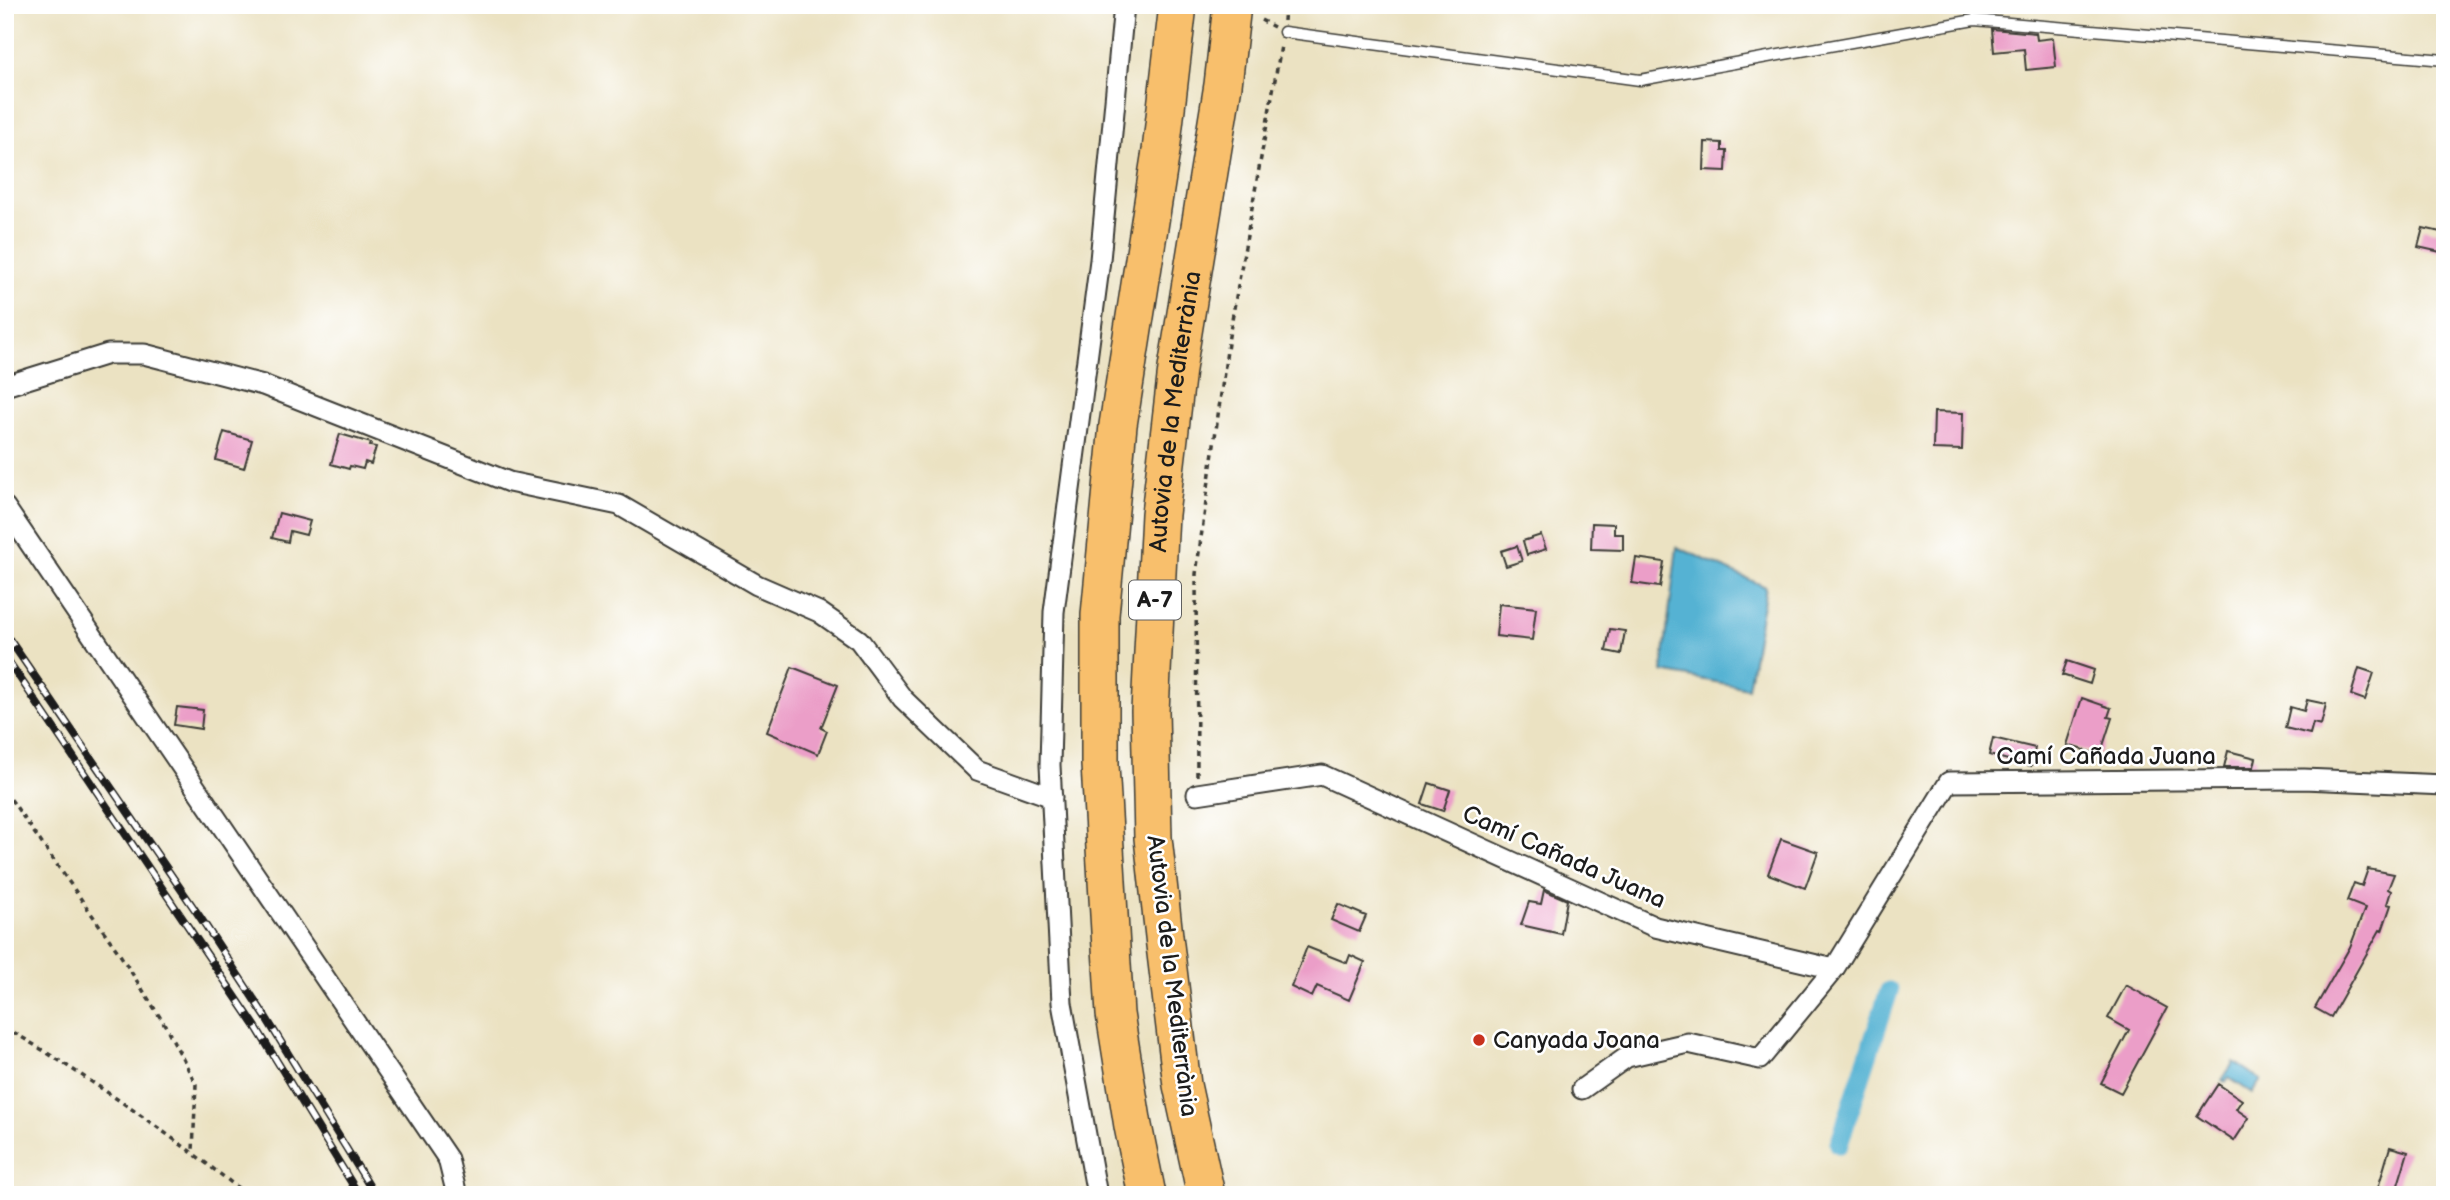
<svg xmlns="http://www.w3.org/2000/svg" width="2450" height="1200" viewBox="0 0 2450 1200" font-family="'Balsamiq Sans',sans-serif">
  <rect width="100%" height="100%" fill="#fff"/>
  <filter id="ink" filterUnits="userSpaceOnUse"><feTurbulence type="fractalNoise" baseFrequency=".0143" numOctaves="2"/><feDisplacementMap in="SourceGraphic" scale="14" xChannelSelector="R" yChannelSelector="G"/><feConvolveMatrix kernelMatrix="1 2 1 2 8 2 1 2 1" color-interpolation-filters="sRGB"/></filter>
  <filter id="wash" filterUnits="userSpaceOnUse"><feTurbulence type="fractalNoise" baseFrequency=".00686" numOctaves="4" result="noise"/><feDisplacementMap in="SourceGraphic" scale="28" xChannelSelector="R" yChannelSelector="G"/><feGaussianBlur stdDeviation="1.57" result="paint"/><feColorMatrix in="noise" values="0 0 0 0 0 0 0 0 0 0 0 0 0 0 0 0 0 1.4 0 .05"/><feComposite in="paint" operator="in"/></filter>
  <g filter="url(#wash)">
    <rect width="100%" height="100%" fill="#ebe2c2"/>
    <!-- water -->
    <path fill="#54b2d3" stroke="#386778" stroke-width="2" d="M1677,547L1766,587L1748,688L1662,672Z
      M2234,1062L2261,1080L2252,1093L2229,1078L2226,1082L2222,1080Z"/>
    <g fill="none" stroke-linecap="round" stroke-linejoin="round">
      <!-- canal -->
      <path stroke="#54b2d3" stroke-width="19" d="M1839,1144L1889,991"/>
    </g>
    <g id="blocks">
      <!-- building -->
      <path fill="#eb9ec8" d="M1992,29L2036,33L2037,40L2053,38L2056,67L2026,70L2024,49L1994,52Z
        M1705,142L1722,143V151H1727L1726,171L1704,170Z
        M2423,228L2445,233V253L2418,247Z
        M1934,412L1963,413L1962,450L1933,449Z
        M224,432L252,440L244,468L216,460Z
        M340,434L371,443L370,446L376,447L371,464L365,462L363,469L350,466L349,469L331,464Z
        M279,513L310,521L306,535L290,531L288,542L272,538Z
        M1592,523L1614,524V534H1623V550L1591,549Z
        M1541,535L1546,549L1527,555L1523,541Z
        M1517,546L1522,561L1506,566L1501,551Z
        M1636,558L1664,562L1660,587L1632,583Z
        M1499,604L1536,608L1532,640L1496,636Z
        M1610,629L1625,631L1621,654L1606,651Z
        M2067,661L2094,670L2090,684L2062,675Z
        M792,667L838,685L821,728L827,731L818,754L767,732Z
        M2359,668L2374,673L2365,700L2351,695Z
        M2082,698L2111,708L2108,717L2112,718L2100,755L2067,745Z
        M2307,700L2326,704L2321,725L2313,723L2310,734L2285,728L2290,707L2304,711Z
        M177,707L203,710L201,729L174,725Z
        M1993,738L2035,748L2031,766L1989,755Z
        M2228,751L2256,758L2254,767H2224Z
        M1429,783L1450,790L1443,811L1422,804Z
        M1781,839L1818,852L1805,888L1768,874Z
        M2368,869L2394,874L2388,889L2391,891L2387,904L2391,905L2382,931L2380,930L2331,1017L2315,1008L2350,947L2365,908L2347,901L2354,883L2362,886Z
        M1544,890L1567,900L1561,934L1521,925L1529,902L1541,904Z
        M1338,904L1366,916L1359,932L1331,920Z
        M1307,947L1347,963L1350,955L1365,962L1349,1000L1317,986L1312,997L1291,987Z
        M2126,985L2167,1008L2121,1093L2101,1083L2129,1030L2108,1018Z
        M2218,1084L2242,1100L2236,1109L2249,1118L2234,1141L2197,1116Z
        M2390,1147L2408,1152L2395,1195H2376Z"/>
    </g>
  </g>
  <g filter="url(#ink)">
    <use href="#blocks" fill-opacity="0" stroke="#3b3a35" stroke-width="2"/>
    <g fill="none" stroke-linecap="round" stroke-linejoin="round">
      <!-- service casing -->
      <g stroke="#3b3a35" stroke-width="13">
        <path id="service" d="M1284,32L1640,80L1974,20L2445,60"/>
      </g>
      <!-- minor casing -->
      <g stroke="#3b3a35" stroke-width="23">
        <path id="minor" d="M5,386L108,354H144L263,385L509,482L619,505L757,585L819,612L859,640L903,699L977,770L1052,797
          M5,507L448,1159L457,1195
          M1197,794L1322,775L1655,927L1834,969L1949,782L2304,779L2445,785
          M1582,1089L1627,1057L1688,1043L1760,1059L1834,969
          M1097,1195L1062,1003L1050,765L1054,612L1100,260L1124,5"/>
      </g>
      <!-- motorway casing -->
      <g stroke="#3b3a35" stroke-width="40">
        <g id="motorway">
          <path d="M1147,1195L1133,1126L1115,1014L1100,765V615L1118,425L1161,151L1178,5"/>
          <path id="s1" d="M1206,1195L1182,1085L1165,945L1153,838L1150,711L1160,514L1177,369L1223,85L1232,5"/>
        </g>
      </g>
      <!-- path -->
      <path stroke="#3b3a35" stroke-width="3.5" stroke-dasharray="5 5" stroke-linecap="butt" d="M1261,20L1274,27
        M1284,21L1285,5
        M1197,776L1196,574L1229,336L1281,46
        M5,791L119,953L165,1025L196,1084L193,1151
        M5,1027C90,1078 170,1134 247,1195"/>
      <!-- service -->
      <use href="#service" stroke="#fff" stroke-width="10"/>
      <!-- minor -->
      <use href="#minor" stroke="#fff" stroke-width="19"/>
      <!-- motorway -->
      <use href="#motorway" stroke="#f8bf6c" stroke-width="37"/>
      <!-- rail casing -->
      <g stroke="#1c1c1c" stroke-width="8">
        <path id="rail" d="M5,633L200,917L265,1016L375,1195
          M5,656L256,1027L359,1195"/>
      </g>
      <!-- rail -->
      <use href="#rail" stroke="#fff" stroke-width="5" stroke-dasharray="16" stroke-linecap="butt"/>
    </g>
  </g>
  <!-- markers -->
  <circle fill="#c8321e" stroke="#fff" stroke-width="2.5" cx="1479" cy="1040" r="7"/>
  <g text-anchor="middle" dominant-baseline="central" stroke-width="5" stroke-linejoin="round" paint-order="stroke">
    <!-- shield labels -->
    <rect fill="#fff" stroke="#606060" stroke-width="2" x="1129" y="580.5" width="52" height="39" rx="5"/>
    <g font-size="23" font-weight="bold" fill="#1c1c1c">
      <text x="1155" y="600">A-7</text>
    </g>
    <!-- street labels -->
    <g font-size="24" fill="#1c1c1c" stroke="#fff">
      <text stroke="none"><textPath href="#s1" startOffset="789">Autovia de la Mediterrània</textPath></text>
      <text x="2106" y="756">Camí Cañada Juana</text>
      <text transform="translate(1564 857) rotate(24)">Camí Cañada Juana</text>
      <text transform="translate(1172 976) rotate(83)">Autovia de la Mediterrània</text>
    </g>
    <!-- poi labels -->
    <g font-size="24" fill="#1c1c1c" stroke="#fff" text-anchor="start">
      <text x="1493" y="1040">Canyada Joana</text>
    </g>
  </g>
  <!-- margin -->
  <rect width="2450" height="1200" fill="none" stroke="#fff" stroke-width="28"/>
</svg>
